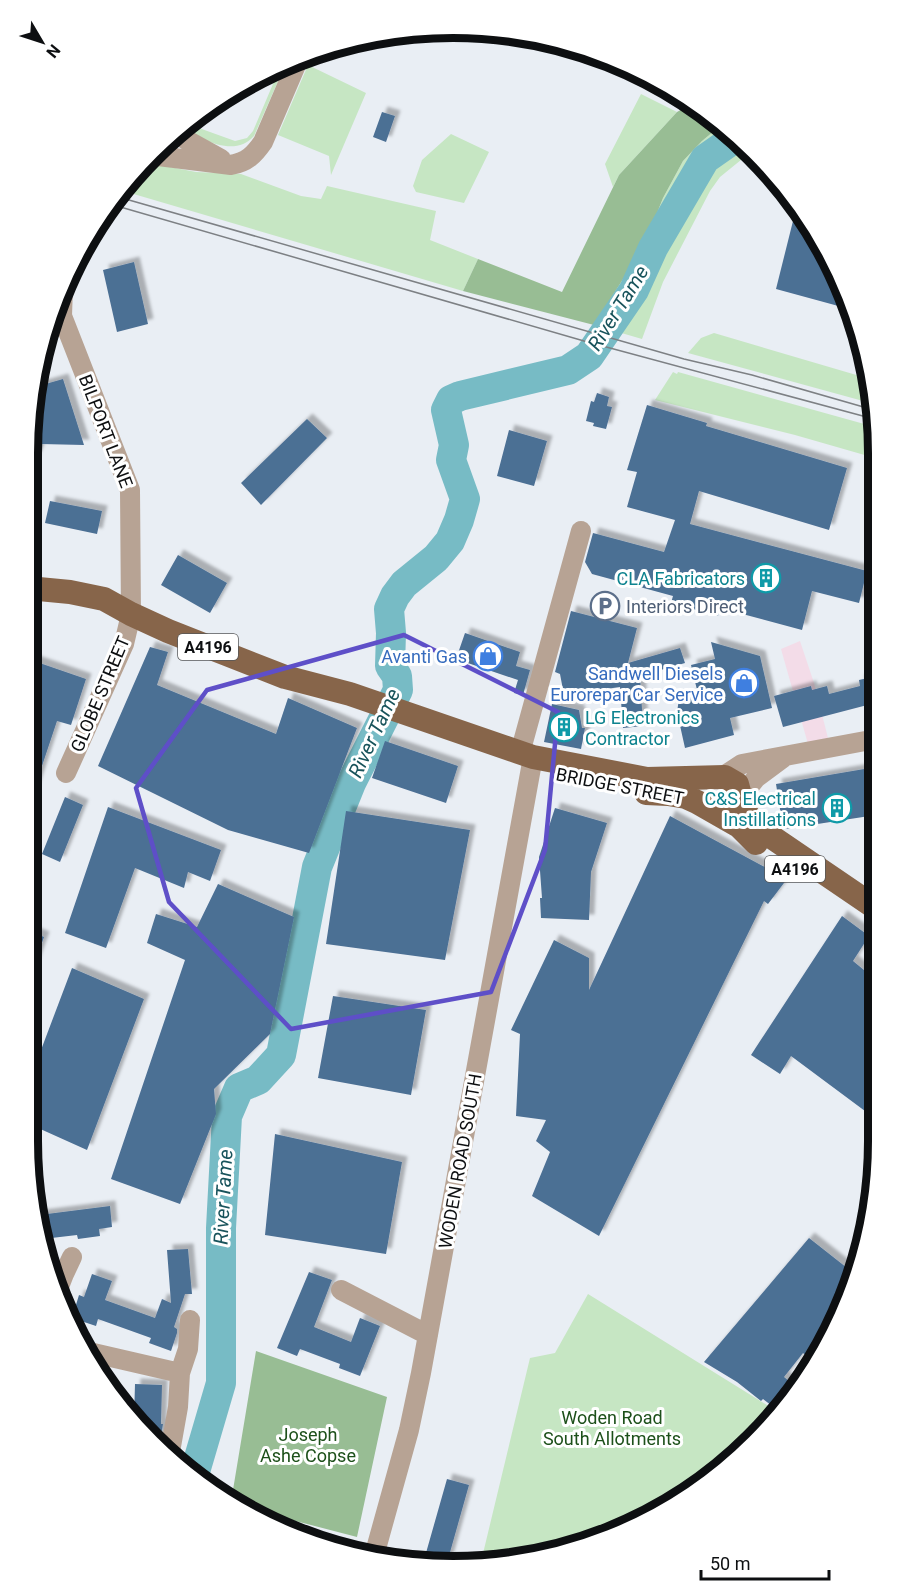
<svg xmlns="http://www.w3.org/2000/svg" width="905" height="1594" viewBox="0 0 905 1594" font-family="Roboto,sans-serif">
  <defs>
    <filter id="shadow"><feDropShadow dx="5.5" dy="-5.5" stdDeviation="1.5" flood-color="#0004"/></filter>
  </defs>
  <rect width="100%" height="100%" fill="#e9eef4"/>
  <!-- commercial -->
  <path fill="#f3dce8" d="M800,641L814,683L830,746L810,751L781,649Z"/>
  <!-- green -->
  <path fill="#c6e6c3" d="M286,63L254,136C234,159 201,138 180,128L185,123L235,141L247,138L253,131L281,65Z
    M308,65L366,93L331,175L329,156L278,135Z
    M641,94L677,112L619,175L613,187L605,164Z
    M720,126L752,151L720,177L710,191L663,282L642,339L594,325L630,268L639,246L651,228L663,198L683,161L702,141Z
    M451,134L489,152L464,203L416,192L413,186L422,160Z
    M144,162L196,172L241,174L301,196L321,199L327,186L436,211L430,240L478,259L463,291L120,190L133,172Z
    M714,333L870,379L874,404L688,353L701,338Z
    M673,372L677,374L678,372L875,427V458L795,435L655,400Z
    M588,1294L775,1410L733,1462L615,1535L480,1566L530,1358L555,1353Z"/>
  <!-- forest -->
  <path fill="#98bd94" d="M691,104L720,126L702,141L683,161L663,198L651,228L639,246L630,268L594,325L463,291L478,259L562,292L619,175L677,112Z
    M256,1351L387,1397L357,1537L242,1507L231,1502Z"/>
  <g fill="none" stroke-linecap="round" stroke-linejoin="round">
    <!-- river -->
    <path stroke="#77bbc5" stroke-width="30" d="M194,1475L221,1383V1228L227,1116L239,1088L258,1080L281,1055L317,867L351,783L398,690L397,676L390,666L391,633L389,609L395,596L404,584L436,558L450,541L459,520L465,499L451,460L454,445L446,410L451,400L460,396L568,370L589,356L634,290L653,248L705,159L735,138"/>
  </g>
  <!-- building -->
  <path fill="#4c6f94" filter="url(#shadow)" d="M382,112L395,116L386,142L373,137Z
    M797,205L806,216L853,310L776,289Z
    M134,262L148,324L117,332L103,270Z
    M63,379L84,445L41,444L28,476V425L35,387Z
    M597,393L609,397L607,406L612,407L606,429L593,426L594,423L586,421L591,401L594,402Z
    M647,405L707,423L706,426L847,468L829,530L699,491L690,524L867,571L859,603L812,591L802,630L720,608L718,616L671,603L673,596L592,574L585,562L593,533L664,552L675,520L627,507L637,472L627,470Z
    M307,419L327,438L261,505L241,483Z
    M509,430L547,441L534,486L497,476Z
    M50,501L102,511L97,534L45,523Z
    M178,555L227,583L210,613L161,585Z
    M571,611L637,628L628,663L680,648L685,663L640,676L643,726L623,728L620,687L564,695L560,674L555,672Z
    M465,633L520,652L516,666L530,670L523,695L514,693L518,680L456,659Z
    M711,642L760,656L772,708L730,718L734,735L685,748L677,712L679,699L698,694L691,665L715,659Z
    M150,647L168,652L157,685L276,734L288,698L357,728L309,853L228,830L98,766Z
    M28,659L86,679L71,725L57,721L30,802H27Z
    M872,677L875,688V703L783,727L774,696L811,686L812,690L827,686L829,694L860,686L859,680Z
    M552,704L579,710L582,728H585L581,749L544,742Z
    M385,741L458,766L446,803L372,778Z
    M876,767V815L785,829L783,828L776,784Z
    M65,797L83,805L60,862L42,854Z
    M108,807L221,850L210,881L188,872L184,888L135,868L106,948L65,933Z
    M555,808L607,823L591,872L589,920L541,918L540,898H542L539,857Z
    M346,811L470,830L445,960L326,944Z
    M670,816L787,879L768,904L764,901L599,1236L532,1196L550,1152L536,1141L546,1120L516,1116L520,1034L511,1030L554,940L589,958V990Z
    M218,884L294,917L270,1034L214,1089L216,1114L180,1204L111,1179L185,960L147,943L156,914L197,927Z
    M842,916L869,936L853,961L876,980L877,1102L869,1114L791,1056L780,1074L751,1055Z
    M27,930L44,937L29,979L27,978Z
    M72,968L144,999L87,1150L27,1123V1087Z
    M333,996L426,1010L411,1095L318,1078Z
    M275,1134L402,1162L386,1254L265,1235Z
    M110,1206L112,1227L99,1229L100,1236L78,1239L77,1235L43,1239L39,1215Z
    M809,1238L856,1275L821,1355L814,1362L803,1353L784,1377L795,1386L776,1409L763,1399L761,1401L737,1382L704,1362Z
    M188,1249L192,1294H185L174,1327L177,1329V1333L171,1351L149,1343L151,1338L98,1319L96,1326L72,1318L79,1295L84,1297L92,1274L112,1281L105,1300L155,1318L162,1299L171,1303L167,1250Z
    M309,1272L332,1280L314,1327L351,1342L360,1318L380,1326L360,1376L339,1368L340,1364L300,1349L297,1356L277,1348Z
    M135,1384L162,1385L161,1424H163L160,1442L134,1419Z
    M447,1479L469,1485L447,1563L424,1560Z"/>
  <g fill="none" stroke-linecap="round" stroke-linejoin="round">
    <!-- minor -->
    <path stroke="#b7a394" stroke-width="20" d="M174,133L221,159
      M150,155L231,165C247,162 254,155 263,142L299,58
      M63,287L62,316L130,490L131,614L124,644L66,773
      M520,753L581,531
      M722,777L742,764L876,739
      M740,798L756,778L783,758
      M48,1269L64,1274L57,1292
      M64,1274L72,1257
      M341,1290L428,1335
      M89,1352L180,1373
      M170,1452L178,1407L180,1373L188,1349L190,1320
      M374,1556L409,1430L421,1373L533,757"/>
    <!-- major -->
    <path stroke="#87654a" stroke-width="24" d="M28,588L70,592L104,599L131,614L168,631L285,677L350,694L533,757L647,779L725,777L737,784L744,810L757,827L876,908
      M646,793L668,794L686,797L697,802L739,826L756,843"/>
    <!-- tram -->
    <path stroke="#7d8084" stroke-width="1.5" d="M115,196L684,359L752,375L874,410
      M110,204L584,341L874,419"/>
  </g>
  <!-- marked area -->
  <path fill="none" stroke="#5e4fc8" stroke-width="4.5" stroke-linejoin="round" d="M404,635L558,712L545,850L491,992L291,1029L169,902L136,788L207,690Z"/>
  <!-- icons -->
  <defs>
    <g id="building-ring" transform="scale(1.5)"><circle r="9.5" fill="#fff" stroke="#0f9aa8" stroke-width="1.5"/><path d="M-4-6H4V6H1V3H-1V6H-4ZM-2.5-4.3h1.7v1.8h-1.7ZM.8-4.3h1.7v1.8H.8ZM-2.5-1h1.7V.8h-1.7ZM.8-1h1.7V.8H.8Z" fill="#0f9aa8"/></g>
    <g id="parking-ring" transform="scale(1.5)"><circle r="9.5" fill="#fff" stroke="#5c6f8a" stroke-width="1.5"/><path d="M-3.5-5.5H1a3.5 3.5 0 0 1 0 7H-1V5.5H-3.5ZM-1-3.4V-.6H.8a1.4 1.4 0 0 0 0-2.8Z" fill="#5c6f8a"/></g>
    <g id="shop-ring" transform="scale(1.5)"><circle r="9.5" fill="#fff" stroke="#3f7fe0" stroke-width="1.5"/><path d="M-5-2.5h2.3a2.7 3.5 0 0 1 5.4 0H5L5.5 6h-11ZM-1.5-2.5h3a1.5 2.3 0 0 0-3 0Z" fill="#3f7fe0"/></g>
  </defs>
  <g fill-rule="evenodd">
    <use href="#building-ring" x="766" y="578"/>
    <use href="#parking-ring" x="605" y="606"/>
    <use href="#shop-ring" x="488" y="656"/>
    <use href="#shop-ring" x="744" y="683"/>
    <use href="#building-ring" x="564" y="727"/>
    <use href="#building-ring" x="837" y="808"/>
  </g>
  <g text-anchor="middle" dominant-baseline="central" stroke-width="6" stroke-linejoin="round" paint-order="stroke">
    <!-- shield labels -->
    <g fill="#fff" stroke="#565758" stroke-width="1.5">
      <rect x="178" y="634" width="60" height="26" rx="4.5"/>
      <rect x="765" y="856" width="60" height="26" rx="4.5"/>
    </g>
    <g font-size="16" font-weight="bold" fill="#0d0f11">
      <text x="208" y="647">A4196</text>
      <text x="795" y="869">A4196</text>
    </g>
    <!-- street labels -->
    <g font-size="18" fill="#0d0f11" stroke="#fff">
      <text transform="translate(106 431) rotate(69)">BILPORT LANE</text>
      <text transform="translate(100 694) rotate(-67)">GLOBE STREET</text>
      <text transform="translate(620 786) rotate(11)">BRIDGE STREET</text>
      <text transform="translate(460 1161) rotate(-80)">WODEN ROAD SOUTH</text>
    </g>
    <!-- culture labels -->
    <g font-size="18" fill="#0d838f" stroke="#fff" text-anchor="end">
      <text x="745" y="578">CLA Fabricators</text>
      <text x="585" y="717" text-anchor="start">LG Electronics<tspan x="585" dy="21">Contractor</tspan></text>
      <text x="816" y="798">C&amp;S Electrical<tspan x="816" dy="21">Instillations</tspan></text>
    </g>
    <!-- service labels -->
    <g font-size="18" fill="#4e5e75" stroke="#fff" text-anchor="start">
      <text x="626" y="606">Interiors Direct</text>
    </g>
    <!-- shop labels -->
    <g font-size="18" fill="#366cbe" stroke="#fff" text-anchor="end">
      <text x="467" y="656">Avanti Gas</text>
      <text x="723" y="673">Sandwell Diesels<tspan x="723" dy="21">Eurorepar Car Service</tspan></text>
    </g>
    <!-- park labels -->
    <g font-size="18" fill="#1d501a" stroke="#fff">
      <text x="612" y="1417">Woden Road<tspan x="612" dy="21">South Allotments</tspan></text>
      <text x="308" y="1434">Joseph<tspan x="308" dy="21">Ashe Copse</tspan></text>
    </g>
    <!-- water labels -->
    <g font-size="20" font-style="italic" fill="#18535b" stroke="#fff">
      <text transform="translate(618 308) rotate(-58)">River Tame</text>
      <text transform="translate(374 733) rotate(-65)">River Tame</text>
      <text transform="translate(223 1197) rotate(-87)">River Tame</text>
    </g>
  </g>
  <!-- crop -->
  <path d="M0 0H905V1594H0ZM453 38H453A415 415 0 0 1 868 453V1141A415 415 0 0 1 453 1556H453A415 415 0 0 1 38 1141V453A415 415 0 0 1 453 38Z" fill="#fff" fill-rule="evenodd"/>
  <path fill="none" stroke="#0d0f11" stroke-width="8" d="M453 38H453A415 415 0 0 1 868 453V1141A415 415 0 0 1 453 1556H453A415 415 0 0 1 38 1141V453A415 415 0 0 1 453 38Z"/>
  <!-- north arrow -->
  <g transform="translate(42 42) rotate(129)" stroke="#ffffff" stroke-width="4.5" paint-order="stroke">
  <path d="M0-4.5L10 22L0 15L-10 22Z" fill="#0d0f11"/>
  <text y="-9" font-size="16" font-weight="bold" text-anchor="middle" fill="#0d0f11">N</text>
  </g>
  <!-- scale -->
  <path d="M701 1570v9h128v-9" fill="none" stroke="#0d0f11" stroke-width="3"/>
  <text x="710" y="1570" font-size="18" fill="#0d0f11" stroke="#ffffff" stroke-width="4.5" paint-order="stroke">50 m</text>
</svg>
